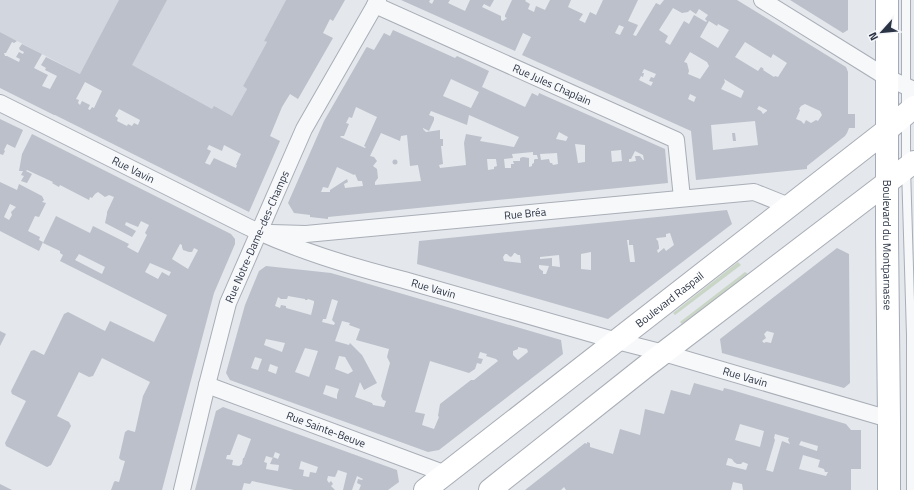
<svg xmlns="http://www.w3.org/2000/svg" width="914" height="490" viewBox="0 0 914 490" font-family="'Titillium Web',sans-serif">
  <rect width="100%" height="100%" fill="#e4e7ec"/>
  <!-- built -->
  <path fill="#d2d6de" d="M0,0H286L264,41L267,42L243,86L247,89L218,143L80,74L0,32Z"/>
  <!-- green -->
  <path fill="#c9d6c5" d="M738,262L741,265L675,315L673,313Z
    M745,272L748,274L682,324L680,322Z"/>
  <!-- building -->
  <path fill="#bbc0ca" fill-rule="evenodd" d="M119,0H167L132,65L212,109L214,106L232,116L247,89L243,86L267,42L264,41L286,0H345L333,21L330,19L323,33L333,38L298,99L290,94L282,107L270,136L280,141L249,212L55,115H54L0,88V32L17,41L14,43L12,42L6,53H4L5,56H7L19,62L20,59L16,57L19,52L23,54L24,52L20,50L19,48L22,44L42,54L34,68L48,75L42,86L50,89L57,76L45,70L46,68L41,65L46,57L80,74ZM85,82L102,91L94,108L92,107L90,110L88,109L90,105L82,101L80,105L78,103L79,100L76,99ZM119,109L140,120L138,125L134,123L132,126L128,124L127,126L117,121L118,118L115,116ZM209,145L222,151L224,145L241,154L236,165H237L236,168L214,158L210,165L205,163L211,151L207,149Z
    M401,0H430L429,2L432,4L434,0H450L448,3L465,11L470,0H494L490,7L484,4L482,7L501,16V20L503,21L507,18L505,17V15L512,0H526L525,1L530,4L528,9L534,12L536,6L545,10L550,0H571L568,7L583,14L579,20L585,23L590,12L596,15L603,0H638L628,21L638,25L633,35L636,36L656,3L660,5L664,0H737L846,67L848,72V114H855V128H849L847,133L845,136L807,166V169L696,180L691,131L522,55L531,37L523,33L515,51ZM673,8L682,13L688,12L690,10L696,14L699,9L708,15L705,19L707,21L706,22L694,15L689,24L684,21L670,45L665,42L668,36L659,30ZM709,21L717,26L718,24L729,30L718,48L700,37ZM619,25L624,27L620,35L615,33ZM745,42L771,58L773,54L787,63L778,77L775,76L774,77L763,70L764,69L761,67L758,71L735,57ZM690,52L707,62L709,66L700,79L688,74L689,71L687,63L684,62ZM644,69L656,74L654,78L651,77L649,81L653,82L651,86L639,80L641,76L643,77L644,73H642ZM724,79L744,91L741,98L721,89L725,82ZM690,94L696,97L694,102L688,99ZM805,104L820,111L822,115L818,121L816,120L811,123L806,120L804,124L801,121L796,119L800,110L799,109L801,106ZM759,106L767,110V111L763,114L761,111L757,109ZM755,121L758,145L713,150L711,125Z
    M790,0H848V30L843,33Z
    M393,30L455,58L457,56L489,71L482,87L525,107L532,93L538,96L539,93L665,149L668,183L328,217V219L310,217V215L294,213L288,203L324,121L366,48L367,47L374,50L384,33L390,36ZM451,79L479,92L471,108L443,96ZM356,107L377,117L364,146L366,147L365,148L340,137L341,136H344L349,124L346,123L349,117L352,118ZM431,111L467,125L469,115L519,137L514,147L480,141L482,137L466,134L464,143L466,165L440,168L439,165L443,164L441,146H443V139H440V130L426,132L423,129V128L429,131L434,120V117L429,115ZM559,132L568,137L566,141L556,139ZM381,133L400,141L401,136L407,135L410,166L418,165L421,181L375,185V182L378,178L377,169L373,166L377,161L374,157L370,156ZM575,144L585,145V162L578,163ZM621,150L622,161L612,162L611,151ZM635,151L643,155L644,160H643L640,156H635L636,161L629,162V159H631ZM533,152V155H537L538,159H535L534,160V163L532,164V166L529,167V158L523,157L520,158V161H513L514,164H511V168H505L504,159L513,158L512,154ZM557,153L558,164L553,165L552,163H550L549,159L541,160L540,154ZM487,159H496L497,166L494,167V169L488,170ZM337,167L354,175L355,174L358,181H362L363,186L345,188L344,184L348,182L347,179L330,190V192H321L323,187L328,188Z
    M0,119L23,130L15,148L7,144L4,150L5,151L3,155L0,154Z
    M732,133H735L736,141H733Z
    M32,134L231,234L235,239V244L214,293L162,490H111L114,482L115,481L119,482L125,461L121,460L119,458L125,432L128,430L135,432L143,396L150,382L102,358L93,376L89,377L79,372L57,416L69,422L71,426L51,465L47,467L6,446L5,443L26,401L12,394L11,391L31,351L34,350L44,355L64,314L68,312L105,331L110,321L154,342L167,315L60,261L63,255L60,253V251L43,243L56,216L90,233L93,226L129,244L127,247L138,253L147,235L145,233L149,225L141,221L138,227L126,222L125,225L136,231L132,237L105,223L107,214V212L114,197L109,195L105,197L98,192L95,194L92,198L90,197L89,200L60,185L59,187L52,183L53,182L27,170L26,171L32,174L27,183L21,181L24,176L21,175L23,171H19L22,154ZM180,244L182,245V247L183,250L189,252H192L194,248L198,250L188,269L172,259ZM79,254L105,267L102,274L75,260ZM150,263L171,272L169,276L162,272L158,279L145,272Z
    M392.5 162a2.5 2.5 0 1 1 5 0a2.5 2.5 0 1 1-5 0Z
    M0,182L17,190L19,184L42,196L44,200L42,202L46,203L39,217L35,216L28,231L40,237L39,240L43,242L39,251L0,231ZM10,204L16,207L11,212L12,215L9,220L4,217Z
    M727,210L732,224L608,319L417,264L419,241ZM670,233L674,245L666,251L664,248L658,253L657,250L659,249V247L658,241L656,239L657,238L666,237V234ZM627,240H629V245H633L635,262H630ZM591,252V270L581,269V254ZM514,253H515L518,255H520L521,263L504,261L503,257L505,254H507L509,256L511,257L513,255ZM559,255L560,267L552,266V258L540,259V257ZM539,265L549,266L546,274H543V271L541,270L539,268Z
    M837,248L849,254L850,383L844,388L722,353L720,339ZM767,331L774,333L771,343L766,342L764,343L762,341L766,338L764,334Z
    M266,266L331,273L561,340L563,354L439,450L428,452L230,380L226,373L245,305L259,271ZM288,296L305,299V300H307L308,299L314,301V303L311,315L286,308V306L281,305L280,308L275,306L278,297L281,299H287ZM332,299L338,301L332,320L335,323L334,325L322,322L323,319H326ZM342,321L350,323L349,325L360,329L356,340L389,349L387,357L390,363L381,396L383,400L386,401L384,407L373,405L372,403L355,397L360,382L364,390L377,383L362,355L350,343L349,345L335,341ZM266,339L285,343L282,352L264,345ZM518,347L527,349L528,352L518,360L513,355V351L518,349ZM305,348L318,351L309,377L295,372ZM480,352L487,354L486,356L496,359L498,361L474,380H471L440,404L438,416L439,417L434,429L422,425L425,414L415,412L430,361L469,373L475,369L477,363L481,364L483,359L478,358ZM339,356L345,357L353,371L348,374L335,369ZM255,357L262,359L258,370L251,368ZM270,364L278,367L276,374L268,371ZM326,385L339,389L337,395V399L323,394Z
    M0,331L6,334L0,346Z
    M694,383L723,391L724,388L732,390L846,424L851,430H861V469H851V490H743L742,484L733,482L731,490H566L564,487L561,490H525L585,443L587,444V442L590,443V447L613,454L620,429L640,435L645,409L664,414L671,390L690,395ZM740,424L764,431L760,447L735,440ZM775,434L789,438L788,440L790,444L782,441L773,472L766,470L775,440L774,438ZM801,441L818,446L817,451L799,445ZM803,455L820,460L818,467L824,469L825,472H828L826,476L799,469ZM728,458L732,459L734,462L737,464H741L743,462L748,464L746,470L726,465Z
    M223,407L397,470L399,482L388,490H359L361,485L357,483L358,479L362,480L363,479L357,476L352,490H343L347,473L338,470L335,477L328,476L327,480L329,483L331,481L333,484L331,486L335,490H294L252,481L250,484L244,483L242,490H195L216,411ZM238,434L251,439L244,458H243L242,464L239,466L232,465L233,460L226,459L227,455H230ZM275,452L280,454L278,459L273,457L270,464L279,465L278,471L266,469L267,463L264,462L266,456L273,458ZM301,461L318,467L316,473L310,472L309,477L303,476L304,470L299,469Z
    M0,484L12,490H0Z"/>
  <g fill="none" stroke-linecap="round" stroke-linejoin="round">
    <!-- service casing -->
    <g stroke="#a9aeb7" stroke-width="10">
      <path id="service" d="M906,0V168L911,335V490"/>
    </g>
    <!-- minor casing -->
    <g stroke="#a9aeb7" stroke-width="18">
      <g id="minor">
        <path d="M762,0L862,62L886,77L914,90"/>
        <path id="s1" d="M375,5L676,140L682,198"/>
        <path id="s2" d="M0,103L244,225C295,250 350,266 404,280L617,341L664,353L889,419"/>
        <path id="s3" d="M271,233L306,234L754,192L789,206"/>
        <path id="s4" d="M207,385L446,474"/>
        <path id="s5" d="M182,490L207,385L228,303L304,129L378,0"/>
      </g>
    </g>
    <!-- secondary casing -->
    <g stroke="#a9aeb7" stroke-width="24">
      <g id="secondary">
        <path id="s6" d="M425,490L887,130L914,107"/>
        <path d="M490,490L645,367L914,162"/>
      </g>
    </g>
    <!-- primary casing -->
    <g stroke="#a3abb8" stroke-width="24">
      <g id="primary">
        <path id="s7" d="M887,0V235L889,419V490"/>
      </g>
    </g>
    <!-- service -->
    <use href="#service" stroke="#f7f8fa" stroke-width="8"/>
    <!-- minor -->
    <use href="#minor" stroke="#f7f8fa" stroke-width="16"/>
    <!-- secondary -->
    <use href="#secondary" stroke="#fff" stroke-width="22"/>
    <!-- primary -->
    <use href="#primary" stroke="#fff" stroke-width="22"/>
  </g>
  <g text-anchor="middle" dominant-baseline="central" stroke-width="3.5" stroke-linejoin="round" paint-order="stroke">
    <!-- street labels -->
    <g font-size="11" fill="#2b3445" stroke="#f4f6f9">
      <text stroke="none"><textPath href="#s1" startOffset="194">Rue Jules Chaplain</textPath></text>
      <text stroke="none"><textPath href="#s2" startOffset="149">Rue Vavin</textPath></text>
      <text stroke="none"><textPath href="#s3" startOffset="255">Rue Bréa</textPath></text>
      <text stroke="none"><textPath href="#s5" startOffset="265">Rue Notre-Dame-des-Champs</textPath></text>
      <text stroke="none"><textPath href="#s7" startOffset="245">Boulevard du Montparnasse</textPath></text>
      <text stroke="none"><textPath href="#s2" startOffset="473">Rue Vavin</textPath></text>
      <text stroke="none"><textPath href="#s6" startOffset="310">Boulevard Raspail</textPath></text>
      <text stroke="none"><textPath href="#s2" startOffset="797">Rue Vavin</textPath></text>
      <text stroke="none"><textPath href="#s4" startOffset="127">Rue Sainte-Beuve</textPath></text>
    </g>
  </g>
  <!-- north arrow -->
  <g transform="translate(882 32) rotate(243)" stroke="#f4f6f9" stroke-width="3" paint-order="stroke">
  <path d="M0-3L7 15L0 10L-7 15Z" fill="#2b3445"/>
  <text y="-6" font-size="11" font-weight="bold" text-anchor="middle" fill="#2b3445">N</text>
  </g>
</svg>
